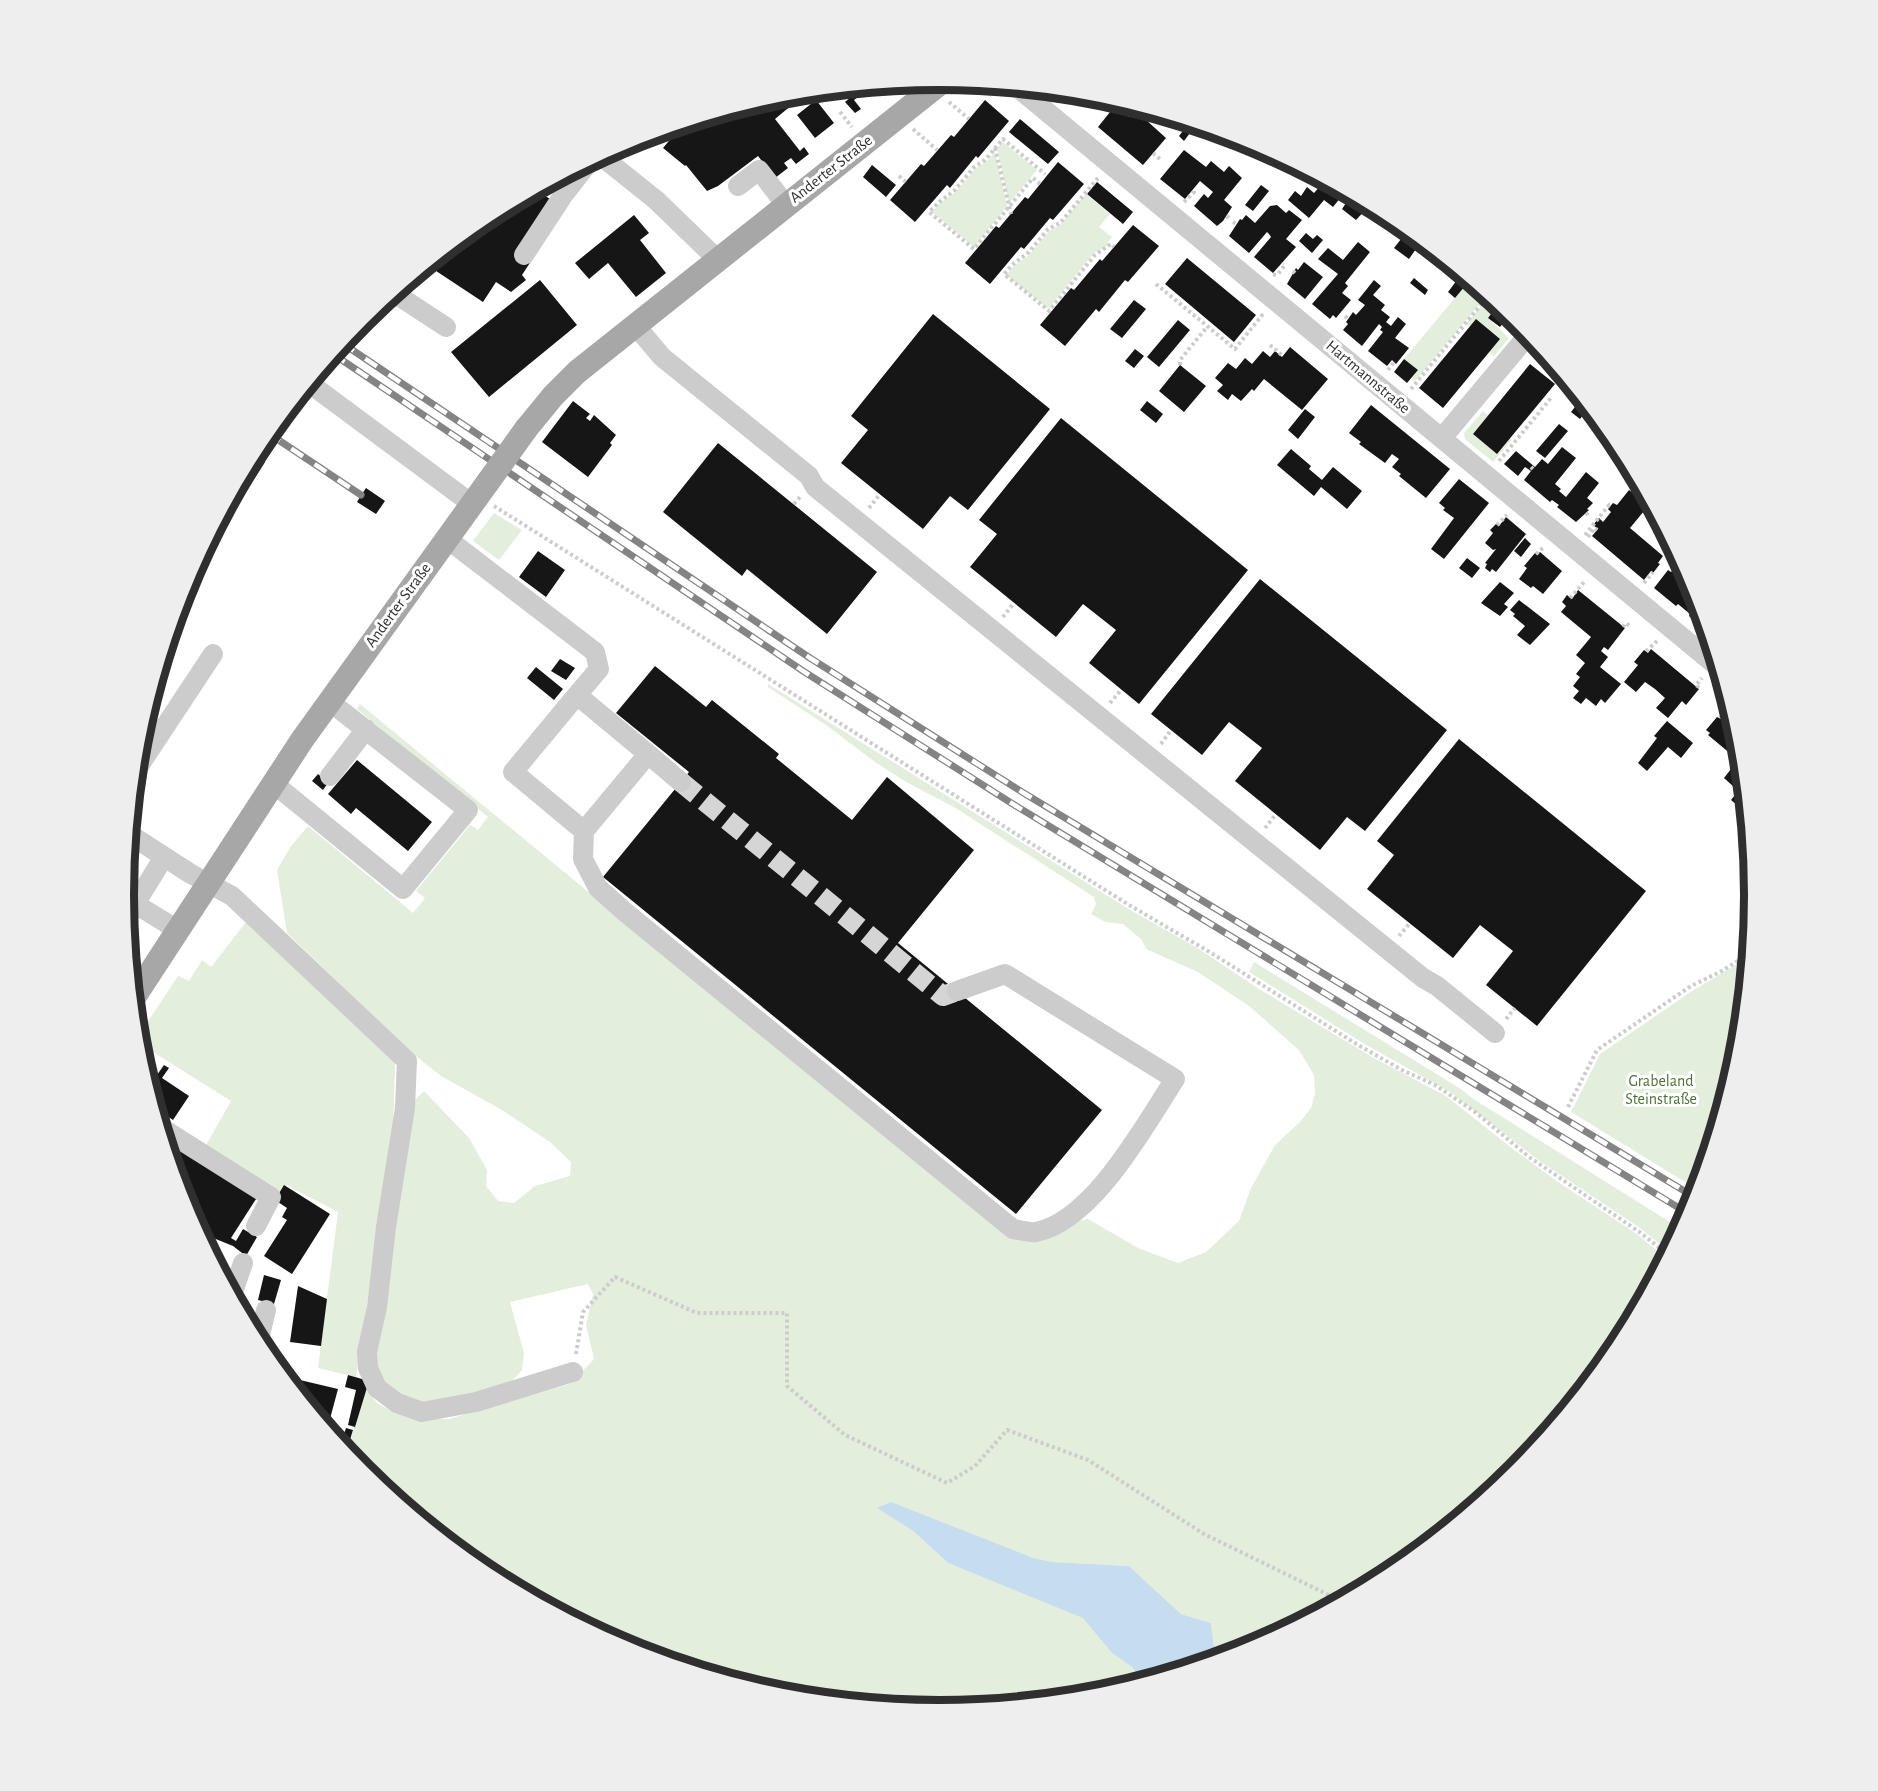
<svg xmlns="http://www.w3.org/2000/svg" width="1878" height="1791" viewBox="0 0 1878 1791" font-family="'Alegreya Sans',sans-serif">
  <rect width="100%" height="100%" fill="#fff"/>
  <!-- green -->
  <path fill="#e4eedc" d="M1003,142L1037,170L1009,203L997,148Z
    M995,152L1007,206L974,247L932,212L938,205L957,191L975,169L987,161Z
    M1086,194L1110,214L1099,227L1112,237L1107,243L1109,245L1094,253L1048,309L1006,275L1013,267L1029,255L1049,231L1060,225Z
    M1469,281L1487,295L1415,381L1411,379L1418,370L1404,359Z
    M1483,304L1493,312L1488,318L1509,338L1494,356L1489,352L1500,339L1476,320L1470,327L1466,324Z
    M1483,411L1488,415L1473,434L1497,453L1510,438L1512,440L1493,462L1465,439L1464,433Z
    M494,513L522,530L499,560L473,541Z
    M768,684L1127,908L1199,949L1259,989L1372,1057L1446,1096L1513,1149L1561,1184L1637,1234L1666,1258L1617,1349L1516,1473L1392,1574L1251,1650L1225,1657L1214,1647L1211,1623L1181,1614L1129,1566L1053,1562L1033,1558L976,1537L878,1508L913,1531L948,1563L1084,1618L1112,1653L1132,1667L1143,1682L1098,1696L939,1711L779,1696L626,1649L485,1574L362,1472L346,1453L369,1381L370,1394L377,1403L395,1413L414,1419H449L570,1384L594,1359L586,1325L593,1294L588,1284L510,1302L524,1353L522,1370L510,1383L429,1406L395,1399L368,1361L414,1101L424,1091L469,1138L487,1170L486,1186L498,1201L514,1203L535,1186L570,1176L571,1162L550,1142L502,1110L441,1076L412,1053L287,933L277,870L291,846L308,826L413,913L425,898L416,891L470,825L478,830L488,817L357,709L360,704L1009,1238L1062,1224L1088,1219L1138,1248L1178,1263L1206,1252L1239,1221L1251,1188L1275,1145L1300,1122L1311,1108L1315,1093L1314,1075L1299,1050L1249,1006L1198,972L1146,949L1142,940L1123,924L1105,922L1091,914L1096,904L1094,897L954,807L906,782L875,762L826,725L768,687Z
    M246,922L392,1058L395,1063L393,1131L356,1377L318,1368L338,1212L286,1185L279,1193L205,1147L231,1101L137,1042V1038L178,976L189,981L202,960L211,967Z
    M1749,957L1739,1055L1698,1190L1571,1112L1600,1054L1692,991Z
    M1254,962L1461,1089L1472,1098L1681,1229L1669,1252L1640,1228L1541,1162L1450,1092L1368,1046L1249,972Z"/>
  <!-- water -->
  <path fill="#c6dcef" d="M891,1502L1033,1558L1053,1562L1129,1566L1181,1614L1211,1623L1214,1647L1225,1657L1143,1682L1132,1667L1112,1653L1083,1618L948,1563L913,1531L877,1508Z"/>
  <!-- building -->
  <path fill="#161616" d="M872,86L854,100L861,109L855,113L845,102L851,97L845,89Z
    M794,94L792,96L796,100L793,104L775,119L800,151L804,147L809,154L796,164L791,158L784,163L788,168L775,178L758,156L718,186L707,191L686,165L685,166L663,148L673,136L670,133L675,127L742,107L743,111L752,104L780,95Z
    M816,100L834,123L815,138L797,115Z
    M985,100L1009,121L978,158L976,156L950,188L947,185L915,222L890,200L921,164L924,166L951,135L954,137Z
    M1114,107L1129,117L1135,110L1166,138L1143,165L1098,127Z
    M1020,119L1059,152L1048,164L1009,132Z
    M1189,123L1196,125L1184,141L1179,136Z
    M1223,133L1250,141L1242,152L1221,135Z
    M1184,150L1206,167L1211,161L1224,172L1229,166L1242,178L1224,200L1232,207L1223,221L1217,226L1194,206L1204,194L1208,198L1213,192L1200,181L1185,199L1160,179Z
    M1058,162L1084,184L1053,220L1050,218L1024,249L1021,247L990,284L965,263L996,226L999,228L1025,197L1028,199Z
    M872,165L896,185L886,197L863,177Z
    M1318,177L1340,189L1337,194L1341,197L1333,207L1324,200L1309,218L1288,200L1295,191L1301,196L1307,187L1314,193L1321,185L1315,181Z
    M1097,182L1133,212L1123,224L1087,194Z
    M1261,185L1269,191L1253,211L1245,205Z
    M536,190L550,199L537,252L522,275L526,280L511,292L496,282L483,302L427,265L486,217Z
    M1347,193L1370,205L1356,220L1342,209L1346,203L1342,200Z
    M1277,205L1286,213L1289,210L1302,220L1286,239L1296,247L1273,273L1254,257L1271,237L1269,234L1267,232L1249,253L1229,236L1240,219L1242,220L1246,215L1255,223L1270,206Z
    M1387,214L1400,223L1394,231L1382,221Z
    M634,215L649,233L640,240L666,273L636,297L608,263L589,279L575,263Z
    M1133,225L1159,246L1128,282L1125,280L1099,312L1096,309L1065,346L1040,325L1071,288L1074,290L1100,259L1102,261Z
    M1408,230L1420,239L1416,244L1418,246L1409,259L1394,248Z
    M1306,233L1313,239L1317,235L1323,240L1312,253L1299,241Z
    M1358,242L1370,252L1345,283L1348,286L1342,293L1351,300L1336,318L1333,315L1330,319L1312,304L1338,274L1318,259L1328,248L1343,260Z
    M1430,248L1438,255L1434,260L1426,253Z
    M1187,258L1256,315L1234,342L1165,284Z
    M1442,258L1456,269L1452,274L1438,264Z
    M1304,262L1323,277L1305,299L1287,284L1296,268L1298,270Z
    M1414,278L1428,290L1425,295L1410,283Z
    M540,280L577,325L489,397L451,352Z
    M1374,280L1381,286L1373,295L1385,305L1381,310L1390,317L1386,322L1391,326L1398,317L1406,324L1395,338L1409,348L1396,364L1392,360L1387,366L1368,351L1383,332L1380,330L1382,327L1379,324L1362,346L1343,330L1348,324L1346,322L1353,312L1356,315L1365,305L1358,300Z
    M1457,280L1465,286L1455,298L1448,292Z
    M1134,300L1146,309L1122,338L1110,329Z
    M1497,306L1509,315L1500,327L1488,318Z
    M933,314L1050,409L968,510L950,496L923,529L841,463L868,430L851,416Z
    M1476,319L1500,339L1443,408L1419,388Z
    M1178,320L1190,330L1159,367L1147,357Z
    M1290,347L1328,379L1302,410L1264,379L1254,391L1252,389L1241,401L1232,394L1228,400L1217,391L1223,385L1215,378L1228,363L1236,369L1245,358L1252,364L1263,351L1270,357L1275,351L1282,357Z
    M1135,349L1144,356L1134,368L1125,361Z
    M1546,356L1556,367L1553,372L1541,362Z
    M1404,359L1418,370L1407,383L1394,372Z
    M1530,364L1555,384L1497,454L1473,434Z
    M1180,365L1206,386L1184,412L1159,391Z
    M1582,398L1589,407L1580,419L1571,412Z
    M573,401L590,414L586,418L590,421L594,415L616,435L610,443L612,445L588,477L542,442Z
    M1147,401L1163,414L1156,423L1140,410Z
    M1371,405L1450,469L1426,498L1399,476L1401,474L1392,467L1399,459L1392,454L1385,463L1359,444L1361,442L1349,433Z
    M1305,409L1315,417L1298,439L1288,430Z
    M1061,418L1248,570L1139,704L1089,663L1116,630L1083,604L1056,637L970,567L997,534L979,520Z
    M1559,424L1568,431L1545,458L1536,451Z
    M718,443L877,572L827,634L747,569L742,576L663,512Z
    M1562,447L1576,458L1555,484L1561,489L1559,491L1566,497L1586,472L1599,483L1587,498L1593,503L1587,509L1589,510L1576,522L1557,507L1559,505L1552,500L1550,502L1524,480L1531,471L1525,467L1518,476L1504,464L1516,451L1535,467L1542,459L1548,464Z
    M1291,449L1311,466L1309,469L1322,480L1333,467L1362,491L1347,509L1321,487L1314,496L1277,465Z
    M254,454L265,462L222,529L216,525Z
    M1459,479L1489,503L1444,559L1431,549L1454,518L1443,510L1445,508L1439,503Z
    M366,488L385,501L376,514L357,502Z
    M1629,490L1649,505L1630,528L1663,556L1658,563L1660,564L1653,573L1651,571L1644,580L1592,536L1598,529L1593,525L1599,518L1603,522L1611,512L1608,509L1613,503L1617,505Z
    M1506,517L1526,534L1496,572L1492,569L1490,572L1485,568L1487,564L1485,563L1496,549L1493,550L1485,543L1493,533L1490,530L1496,524L1499,526Z
    M1525,538L1531,544L1521,557L1514,551Z
    M1668,539L1681,561L1679,562L1661,548Z
    M538,551L565,570L546,597L519,577Z
    M1540,552L1562,571L1543,594L1533,586L1531,588L1519,579L1527,568L1524,566L1535,553L1537,555Z
    M1467,558L1480,568L1472,578L1459,568Z
    M1683,565L1693,585L1688,591L1698,601L1708,632L1689,616L1690,614L1678,604L1676,606L1654,588L1668,570L1671,572L1674,569L1678,572Z
    M1260,579L1447,730L1365,831L1347,817L1320,850L1235,781L1262,748L1229,722L1202,755L1151,714Z
    M1500,582L1514,593L1504,604L1508,607L1500,616L1481,603Z
    M1578,590L1625,628L1608,650L1604,647L1601,651L1608,657L1600,667L1621,684L1605,703L1601,699L1596,706L1586,698L1581,704L1573,698L1579,691L1573,686L1580,677L1576,674L1585,663L1576,655L1591,637L1561,612L1566,606L1562,602L1567,595L1572,599Z
    M1519,600L1550,624L1530,645L1517,635L1525,626L1513,616L1515,614L1510,610Z
    M1651,649L1699,689L1686,705L1682,701L1668,718L1656,708L1665,698L1655,689L1645,682L1636,692L1624,682L1638,665L1634,662L1644,650L1648,653Z
    M560,659L575,668L566,680L551,671Z
    M655,666L706,707L712,700L779,754L776,758L852,820L887,777L974,850L898,943L1102,1110L1016,1214L603,877L689,772L616,713Z
    M536,667L563,689L554,700L527,678Z
    M1727,712L1734,719L1739,737L1743,776L1734,787L1724,778L1738,760L1708,735L1710,733L1706,730L1717,717L1721,719Z
    M1667,721L1693,743L1681,758L1668,747L1647,771L1638,763L1657,738L1654,736Z
    M1459,739L1646,891L1537,1026L1486,985L1513,951L1480,925L1453,958L1367,889L1394,855L1377,841Z
    M357,760L432,822L408,851L356,808L351,814L328,794Z
    M318,774L328,783L323,790L312,781Z
    M1742,786L1744,788L1746,807L1743,810L1731,800Z
    M164,1065L169,1068L162,1078L189,1096L173,1120L155,1108L142,1066L157,1075Z
    M165,1140L258,1196L231,1238L236,1241L243,1229L257,1237L246,1256L233,1246L201,1233L205,1224L187,1212L185,1207Z
    M284,1185L330,1214L292,1274L264,1256L287,1220L282,1217L287,1208L275,1200Z
    M264,1275L281,1280L274,1304L258,1300Z
    M298,1286L327,1299L321,1346L290,1342Z
    M348,1375L369,1381L355,1427L348,1425L356,1390L345,1387Z
    M283,1376L338,1389L327,1430L294,1390Z
    M346,1428L353,1430L347,1449L340,1446Z"/>
  <g fill="none" stroke-linecap="round" stroke-linejoin="round">
    <!-- minor-tunnel -->
    <path stroke="#d5d5d5" stroke-width="20" stroke-dasharray="20 10" stroke-linecap="butt" d="M681,782L943,996L957,991"/>
    <!-- path -->
    <path stroke="#ccc" stroke-width="4" stroke-dasharray="3 3" stroke-linecap="butt" d="M949,102L969,119
      M840,112L852,127
      M913,129L937,150
      M995,148L1011,214
      M1153,153L1160,159
      M899,176L906,182
      M1098,178L1060,223L1048,229L1029,252L1012,265L1004,274L1049,311L1095,255L1111,244L1114,247
      M1040,184L1033,178L974,249L929,212L938,203L955,190L974,167L985,160L1003,139L1045,174
      M1184,202L1194,192L1193,190
      M1227,216L1229,218
      M1233,222L1236,224
      M1293,271L1295,273
      M1273,275L1278,274L1285,265L1283,264
      M1156,284L1235,349L1263,314
      M1345,316L1348,319
      M1270,345L1283,356
      M1180,365V360L1207,327
      M1388,370L1394,362
      M1411,389L1488,296
      M1499,461L1551,398
      M1531,467L1533,469
      M794,504L800,497
      M494,506L1129,905L1208,951L1358,1045L1402,1070L1435,1085L1474,1111L1529,1157L1641,1233L1668,1255
      M869,508L880,494
      M1586,513L1589,516
      M1497,525L1507,515
      M1585,535L1609,505L1611,506
      M1588,537L1595,528L1597,530
      M1536,554L1544,547
      M1644,583L1653,572
      M1570,598L1585,581
      M1003,617L1014,603
      M1623,627L1626,623L1631,627
      M1646,651L1657,641
      M1697,688L1699,685L1697,684L1702,678
      M1110,703L1121,690
      M1720,718L1730,706
      M1161,744L1171,730
      M1265,828L1276,814
      M1399,936L1410,923
      M1506,1019L1515,1008
      M1568,1107L1597,1050L1691,986L1720,972L1749,954
      M576,1354L583,1312L615,1277L697,1313H787V1386L845,1435L947,1483L975,1466L1007,1430L1088,1460L1204,1534L1341,1601"/>
    <!-- minor -->
    <path stroke="#ccc" stroke-width="20" d="M1017,87L1718,667
      M601,156L656,200L717,259
      M609,161L620,145
      M738,186L759,170L786,205
      M524,255L564,194L589,162
      M394,293L446,327
      M635,325L662,357L809,476L815,487L1423,978L1437,986L1495,1033
      M309,383L472,504
      M1442,438L1529,334
      M446,538L595,652L599,669L577,695L648,754L584,831L513,772L577,695
      M648,754L681,782
      M135,772L213,654
      M330,776L366,729
      M273,783L403,889L468,810L329,701
      M584,831L583,859L598,888L625,912L1013,1229C1020,1230 1030,1233 1036,1232C1093,1221 1145,1125 1175,1079L1005,974L957,991
      M129,834L191,874L232,896L407,1061L405,1108L386,1227L377,1307L367,1352L368,1368L377,1388L397,1403L422,1412L476,1402L573,1372
      M164,857L135,904L178,930
      M160,1127L271,1197L256,1226
      M232,1295L243,1263
      M258,1344L266,1310"/>
    <!-- major -->
    <path stroke="#a7a7a7" stroke-width="24" d="M526,429L553,396L577,372L944,80
      M133,999L302,740L488,482"/>
    <!-- rail casing -->
    <g stroke="#848484" stroke-width="7">
      <path id="rail" d="M342,343L810,658L1022,792L1696,1198
        M333,354L803,671L1016,806L1689,1214
        M268,433L361,495"/>
    </g>
    <!-- rail -->
    <use href="#rail" stroke="#fff" stroke-width="4.5" stroke-dasharray="14" stroke-linecap="butt"/>
    <!-- major-bridge -->
    <path stroke="#a7a7a7" stroke-width="24" d="M488,482L526,429"/>
  </g>
  <g text-anchor="middle" dominant-baseline="central" stroke-width="6" stroke-linejoin="round" paint-order="stroke">
    <!-- street labels -->
    <g font-size="16" fill="#2f2f2f" stroke="#fff">
      <text transform="translate(831 169) rotate(-38)">Anderter Straße</text>
      <text transform="translate(1368 377) rotate(40)">Hartmannstraße</text>
      <text transform="translate(398 605) rotate(-54)">Anderter Straße</text>
    </g>
    <!-- park labels -->
    <g font-size="16" fill="#4e7038" stroke="#fff">
      <text x="1661" y="1081">Grabeland<tspan x="1661" dy="18">Steinstraße</tspan></text>
    </g>
  </g>
  <!-- crop -->
  <path d="M0 0H1878V1791H0ZM134 895a805 805 0 1 1 1610 0a805 805 0 1 1-1610 0Z" fill="#eee" fill-rule="evenodd"/>
  <path fill="none" stroke="#2f2f2f" stroke-width="8" d="M134 895a805 805 0 1 1 1610 0a805 805 0 1 1-1610 0Z"/>
</svg>
